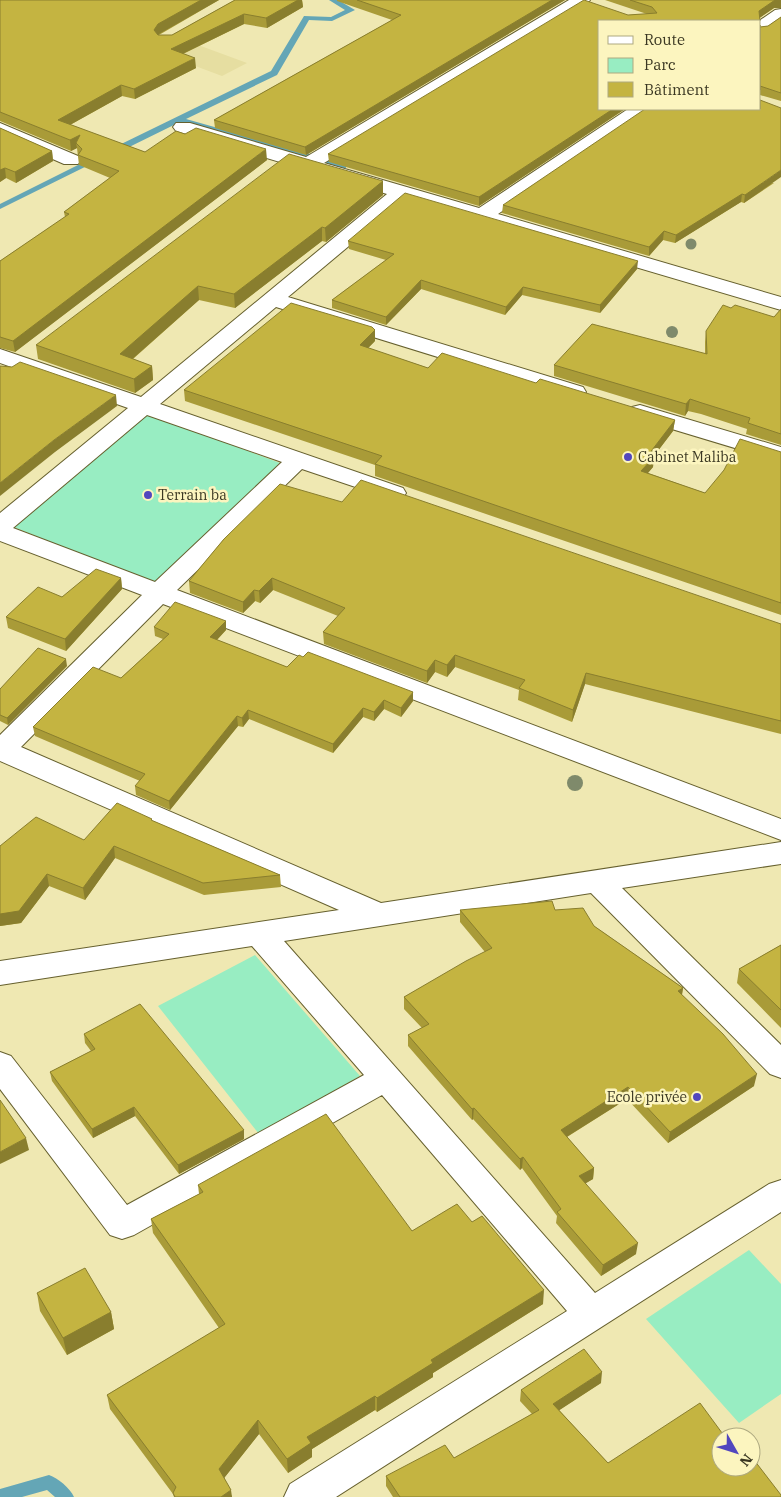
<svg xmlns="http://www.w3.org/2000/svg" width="781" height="1497" viewBox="0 0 781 1497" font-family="'IBM Plex Serif',serif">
  <rect width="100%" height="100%" fill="#efe8b2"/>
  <!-- built -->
  <path fill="#e6dea1" d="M190,42L247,63L222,76L166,55Z"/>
  <!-- green -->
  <path fill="#98edc2" d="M143,411L280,463L156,584L11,526Z
    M255,955L360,1076L259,1134L158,1006Z
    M749,1250L781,1284V1394L739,1423L646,1319Z"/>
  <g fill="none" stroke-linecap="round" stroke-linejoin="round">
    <!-- stream -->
    <path fill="#64a6b6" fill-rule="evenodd" d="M329,0H338L355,10L332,21L309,20L277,75L186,119L346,164V168H340L180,122L117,153H111V149L271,71L304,16L331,17L345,10Z
      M92,158L99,160L0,209V204Z
      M49,1475C58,1478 70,1488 74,1497H55L47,1490L22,1497H0V1489Z"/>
    <!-- minor casing -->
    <g stroke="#66602e" stroke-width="2">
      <path id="minor" d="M569,0H590L587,4L324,163L479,208L628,109H649L647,113L498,214L781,297V310L405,199L288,297L583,387L586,392L583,397L575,399L567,397L276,307L160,404L403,488L406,493L403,498L394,500L302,469L177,590L781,819V840L163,604L21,747L381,903L781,842V864L622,888L781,1045V1078L770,1074L591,893L284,941L595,1293L769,1184L781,1180V1212L336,1497H284L290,1484L567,1311L382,1095L134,1235L122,1239L110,1235L0,1089V1052L11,1056L127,1205L364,1075L252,946L0,985V961L339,910L0,761V735L142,595L0,541V513L128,408L0,363V349L141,397L387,194L176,131L173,127L176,123H190L306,157ZM147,415L282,462L155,582L13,528Z
        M781,9V22L766,33L760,34L759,21L775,10Z
        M0,123L78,156L81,160L78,164H64L0,136Z
        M640,405L781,447V462L632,417L628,412L632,407Z"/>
    </g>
    <!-- minor -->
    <use href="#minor" fill="#fff" fill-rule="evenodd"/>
  </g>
  <!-- trees -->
  <g fill="#7f8a6b">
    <circle cx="691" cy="244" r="5.5"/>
    <circle cx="672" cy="332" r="6"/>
    <circle cx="575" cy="783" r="8"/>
  </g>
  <!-- wall -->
  <path fill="#a99b38" d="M0,0H219L159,35H172L235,0H302L303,7L267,28L244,24L183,54L196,68L135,99L122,96L70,125L145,152L267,160L15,352L0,348V261L65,217L64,212L110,178L79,165L77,148L71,151L0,121Z
    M337,0H565L306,155L215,128L214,120L392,20L337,1Z
    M605,0H781L774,8L759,18L600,109H625L479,206L329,162L328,154L628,15L647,14Z
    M781,17V101L760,95V27L768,26Z
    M0,128L52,151L53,161L16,183L6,178L0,182Z
    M383,181V195L326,242L322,241L235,308L199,300L133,359L152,366L153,380L135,393L38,359L36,345Z
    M774,183L744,203L741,202L675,243L663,240L649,256L502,213L503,205Z
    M348,241L637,269L600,313L522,295L505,315L421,289L386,325L332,308V300L386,260L349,249Z
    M731,308L774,317L781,309V445L746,434L747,429L701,414L688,411L685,416L554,376V365L705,354V342L706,331Z
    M375,341L368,348L428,368L536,383L675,420L673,431L654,456L653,467L648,473L705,493L781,452V615L375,476V465L185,401L184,390Z
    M224,539L781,624V734L585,684L572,722L518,700L519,690L455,667L447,677L435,672L427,683L324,644L323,632L338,616L273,590L260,603L255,601L243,613L190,593L189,581Z
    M121,578L122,589L66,651L8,628L6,617Z
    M154,627L226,630L217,640L287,667L413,701L401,717L384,709L374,721L363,717L333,753L249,719L243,727L238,726L170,810L136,795L135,786L140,781L35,736L33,727L121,678L163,639L155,636Z
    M67,666L8,725L0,721V689Z
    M153,821L280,875L281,887L204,895L115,858L85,900L49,886L21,923L0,926V846L84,840Z
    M460,910H555L594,926L683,988L682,995L754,1086L668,1143L627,1099L567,1137L594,1168L593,1179L585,1183L636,1254L601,1276L556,1223L557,1216L522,1168L520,1170L473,1119L472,1120L408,1046V1035L422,1028L404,1009V997L485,952L460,922Z
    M781,945V1028L737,983L739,969Z
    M84,1034L244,1130V1139L179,1174L135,1116L93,1138L52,1081L50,1072L91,1051L85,1043Z
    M198,1185L412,1231L472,1222L543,1304L433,1373V1377L377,1412L375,1410L312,1449V1457L288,1473L259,1434L224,1478L232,1497H174L173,1494L110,1409L107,1395L219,1328L153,1233L151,1219L199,1194Z
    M37,1293L111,1312L114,1329L67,1355L40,1311Z
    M601,1383L559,1410L608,1463L721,1437L781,1497H393L386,1486V1476L454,1458L532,1414L520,1401L521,1390Z"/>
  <!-- shaded-wall -->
  <path fill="#897e2e" d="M201,0H219L159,34L155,40L154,30L158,24Z
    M298,0H302L303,7L267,28L266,18Z
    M552,0H565L306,155L305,147Z
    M775,0H781V8H774L758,19L759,11Z
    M244,14V24L172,59L171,49Z
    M195,58L196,68L135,99L134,89Z
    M121,85L122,96L59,131L58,120Z
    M613,109H625L479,206V197Z
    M80,135L76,143L77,148L71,151L70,140Z
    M266,149L267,160L15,352L13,341Z
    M52,151L53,161L16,183L15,172Z
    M5,168L6,178L0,182V170Z
    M781,170V177L744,203L745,195Z
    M383,181V195L326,242L325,228Z
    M742,194L741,202L675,243L676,235Z
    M322,227V241L235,308L234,294Z
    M664,231L663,240L649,256V247Z
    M638,261L637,269L600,313V305Z
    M421,280V289L386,325V317Z
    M198,286L199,300L121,369L120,354Z
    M523,287L522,295L505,315L506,307Z
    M375,330V341L360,356V345Z
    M152,366L153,380L135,393L134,379Z
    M116,395L117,406L55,452L0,496V483L54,440Z
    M690,399L688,411L685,416L686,404Z
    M675,420L673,431L654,456L653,467L640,482L641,471L649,454Z
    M121,578L122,589L66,651L65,639Z
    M272,578L273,590L260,603L259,591Z
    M254,590L255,601L243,613V602Z
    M226,621V630L211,646L210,637Z
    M455,655V667L447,677V665Z
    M66,659L67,666L8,725L7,718Z
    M435,660V672L427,683V671Z
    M586,673L585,684L572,722L573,710Z
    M413,692V701L401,717V708Z
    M384,700V709L374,721V712Z
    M363,708V717L333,753V744Z
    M248,710L249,719L243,727L242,718Z
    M237,716L238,726L170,810L169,801Z
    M114,846L115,858L85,900L83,888Z
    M47,874L49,886L21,923L0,926V914Z
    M683,988L681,1000L678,991Z
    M757,1074L754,1086L668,1143L670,1132Z
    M628,1087L627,1099L560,1141L561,1130Z
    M134,1107L135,1116L93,1138L92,1129Z
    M474,1108L473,1119L472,1120V1109Z
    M244,1130V1139L179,1174L178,1165Z
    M26,1138L29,1150L0,1164V1152Z
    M523,1157L522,1168L520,1170V1159Z
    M594,1168L593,1179L578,1188L579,1176Z
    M638,1243L636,1254L601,1276L603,1265Z
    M544,1290L543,1304L433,1373V1377L377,1412V1398L431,1360Z
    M111,1312L114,1329L67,1355L63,1338Z
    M602,1372L601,1383L552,1415L553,1404Z
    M375,1396V1410L312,1449V1457L288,1473L287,1459L307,1437Z
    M258,1420L259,1434L221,1482L219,1469Z
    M231,1490L232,1497H221Z"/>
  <!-- building -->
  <path fill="#c4b441" stroke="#897e2e" d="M0,0H201L158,24L154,30L158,35H172L235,0H298L266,18L244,14L171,49L195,58L134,89L121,85L58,120L145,152L176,131L185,134L196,128L266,149L13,341L0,337V261L69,214L64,212L119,171L78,155L82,149L76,143L80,135L70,140L0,112Z
    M357,0H552L305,147L214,120L401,15Z
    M584,0L628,15L657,13L652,7L630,0H779H775L759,11L760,21H600V109H613L479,197L328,154Z
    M781,17V93L760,86V90V25V27L768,26Z
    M760,100L781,108V170L745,195L742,194L676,235L664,231L649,247L503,205L645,109H760Z
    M0,128L52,151L15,172L5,168L0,170Z
    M289,154L383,181L325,228L322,227L234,294L198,286L120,354L152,366L134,379L36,345Z
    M405,193L638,261L600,305L523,287L506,307L421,280L386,317L332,300L394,254L348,241Z
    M291,303L372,327L375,330L360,345L428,368L442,353L536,383L540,379L675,420L649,454L655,456L641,471L705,493L724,470L740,439L781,452V603L375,464L382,456L184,390Z
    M723,305L731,308L735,305L774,317L781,309V434L748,423L750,418L702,403L690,399L686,404L554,365L592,324L707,354L706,331Z
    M20,362L116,395L54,440L0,483V366L12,367Z
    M361,480L781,624V721L586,673L573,710L519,688L525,680L455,655L447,665L435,660L427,671L323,632L345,608L272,578L259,591L254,590L243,602L189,581L224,539L280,484L342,502Z
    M96,569L121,578L65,639L6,617L38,587L62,597Z
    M175,602L226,621L210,637L287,667L299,655L303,657L308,652L413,692L401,708L384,700L374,712L363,708L333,744L248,710L242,718L237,716L169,801L135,786L145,774L33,727L93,667L121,678L169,634L154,627Z
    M38,648L66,659L7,718L0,715V689Z
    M117,803L152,819L151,820L280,875L203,883L114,846L83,888L47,874L19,911L0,914V846L36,817L84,840Z
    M552,901L555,910L583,908L594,926L683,988L678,991L723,1034L757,1074L670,1132L628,1087L561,1130L594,1168L579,1176L638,1243L603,1265L557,1212L561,1209L523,1157L520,1159L474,1108L472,1109L408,1035L429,1024L404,997L466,961L492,948L460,910Z
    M781,945V1010L739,969Z
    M140,1004L244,1130L178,1165L134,1107L92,1129L50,1072L95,1049L84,1034Z
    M0,1100L26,1138L0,1152Z
    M326,1114L412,1231L457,1204L472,1222L482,1216L544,1290L431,1360L433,1363L377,1398L375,1396L307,1437L311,1443L287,1459L258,1420L219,1469L231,1490L221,1497H175L173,1493L176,1487L107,1395L225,1324L151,1219L203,1192L198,1185Z
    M85,1268L111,1312L63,1338L37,1293Z
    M584,1349L602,1372L553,1404L608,1463L700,1403L725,1437H721V1467H751V1456L781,1495V1497H400L386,1476L445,1445L454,1458L539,1410L521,1390Z"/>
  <!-- markers -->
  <g fill="#5247be" stroke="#fcf5bf" stroke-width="2">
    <circle cx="628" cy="457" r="5"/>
    <circle cx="148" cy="495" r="5"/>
    <circle cx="697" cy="1097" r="5"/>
  </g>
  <g text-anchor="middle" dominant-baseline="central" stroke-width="5" stroke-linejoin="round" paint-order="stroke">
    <!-- poi labels -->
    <g font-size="14" fill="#3a3722" stroke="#fcf5bf" text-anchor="start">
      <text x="638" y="457">Cabinet Maliba</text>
      <text x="158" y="495">Terrain ba</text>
      <text x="687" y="1097" text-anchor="end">Ecole privée</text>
    </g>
  </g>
  <!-- legend -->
  <rect x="598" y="20" width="162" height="90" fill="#fcf5bf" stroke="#aea980"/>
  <rect x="608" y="36" width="25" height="8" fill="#ffffff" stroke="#aea980"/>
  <text x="644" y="45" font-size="15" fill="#3a3722">Route</text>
  <rect x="608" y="58" width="25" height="15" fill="#98edc2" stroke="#aea980"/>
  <text x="644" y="70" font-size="15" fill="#3a3722">Parc</text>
  <rect x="608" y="82" width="25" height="15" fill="#c4b441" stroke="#aea980"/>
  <text x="644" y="95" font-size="15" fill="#3a3722">Bâtiment</text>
  <!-- north arrow -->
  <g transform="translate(736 1452) rotate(129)"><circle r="24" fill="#fcf5bf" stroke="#aea980"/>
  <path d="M0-4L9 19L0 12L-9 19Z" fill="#5247be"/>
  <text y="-8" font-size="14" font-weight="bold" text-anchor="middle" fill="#3a3722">N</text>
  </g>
</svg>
